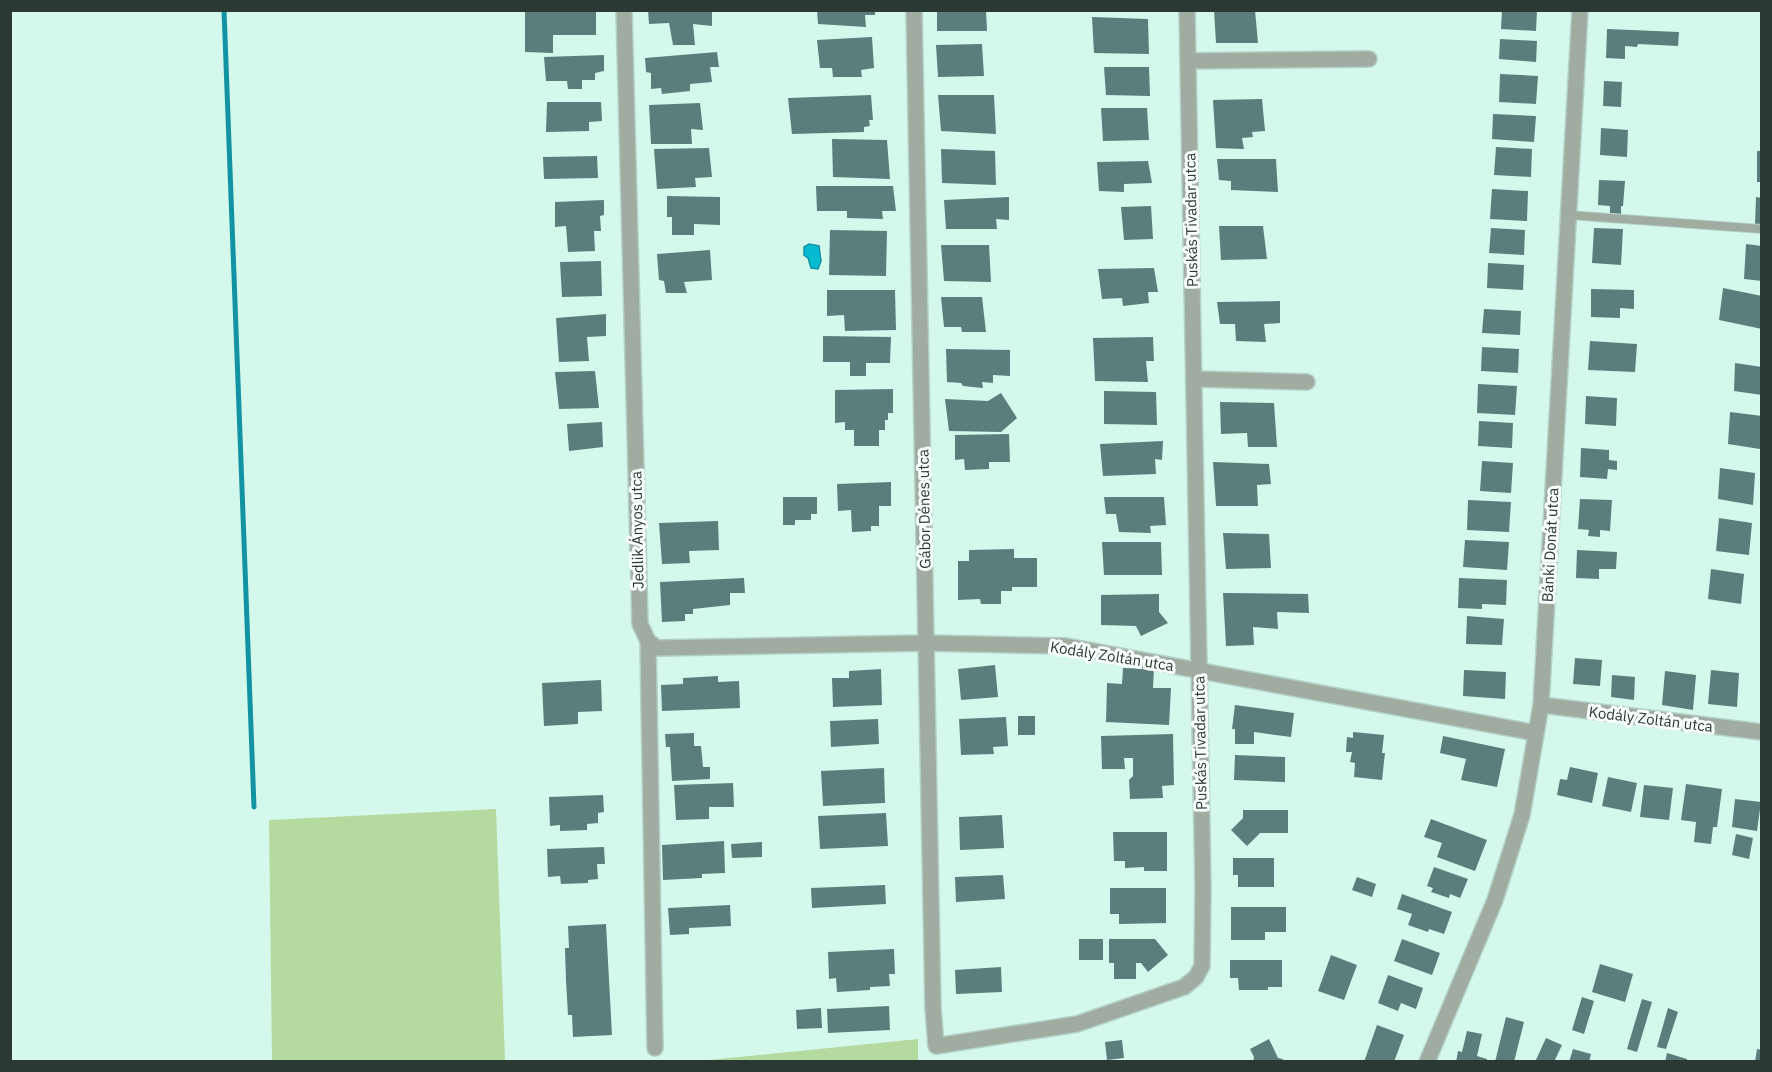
<svg xmlns="http://www.w3.org/2000/svg" width="1772" height="1072" viewBox="0 0 1772 1072" font-family="'IBM Plex Sans',sans-serif">
  <rect width="100%" height="100%" fill="#d5f8ec"/>
  <!-- green -->
  <path fill="#b5da9f" d="M496,809L505,1061H272L269,820Z
    M918,1039V1061H699Z"/>
  <!-- water -->
  <path fill="#06bad2" stroke="#1193a3" stroke-width="1.5" d="M809,244L819,246L821,261L818,269L811,268L808,258L804,255V247Z"/>
  <g fill="none" stroke-linecap="round" stroke-linejoin="round">
    <!-- stream -->
    <path stroke="#1193a3" stroke-width="5" d="M224,10L254,807"/>
  </g>
  <!-- building -->
  <path fill="#5b7e7c" d="M525,10L596,12V35H553V53L525,52Z
    M648,10H712V26L693,24L695,45H673L669,23L649,24Z
    M817,10H875V15H865L866,27L818,24Z
    M937,10H986L987,31H937Z
    M1214,10H1255L1258,43H1216Z
    M1502,10H1537L1536,31L1501,29Z
    M1092,17L1148,19L1149,54L1094,53Z
    M1607,29L1679,32L1678,46L1638,44L1637,47L1625,46V59L1606,58Z
    M872,37L874,68L861,70L862,77H833L832,68H820L817,40Z
    M1500,39L1537,41L1536,62L1499,59Z
    M982,44L984,76L938,77L936,45Z
    M717,52L719,67H710L712,82L690,84V91L662,94L661,88L651,89V73L646,72L645,58Z
    M604,55V71L595,73V80H582V89H568L567,81H546L544,57Z
    M1104,67H1149L1150,96L1106,95Z
    M1500,74L1538,76L1536,104L1499,102Z
    M1604,81L1622,82L1621,107L1603,106Z
    M871,95L873,120H869L870,126L864,127V132L792,134L788,98Z
    M938,95H994L996,134L941,131Z
    M1262,99L1265,131L1252,132L1253,137L1242,138L1244,149L1216,148L1213,100Z
    M547,102H601L602,121L589,122V131L546,132Z
    M700,103L703,130L691,129L692,144H651L649,105Z
    M1101,108H1147L1149,140L1103,141Z
    M1493,114L1536,116L1534,142L1492,139Z
    M1601,128L1628,130L1627,157L1600,155Z
    M832,139L887,140L890,179L833,177Z
    M1496,147L1532,149L1531,177L1494,175Z
    M709,148L712,177L695,178L696,187L657,189L654,149Z
    M941,149L995,151L996,185L942,183Z
    M1757,151H1762V182H1757Z
    M597,156L598,178L544,179L543,157Z
    M1217,159H1276L1278,192L1231,190V181L1219,180Z
    M1148,161L1152,183L1124,184V192L1099,191L1097,162Z
    M1599,180L1625,181L1623,206H1621V214L1610,213V206L1598,205Z
    M816,186H893L896,211H882L883,219L847,218V211H817Z
    M1492,189L1528,191L1527,221L1490,219Z
    M667,196L720,197V225L694,224V235H672V217H667Z
    M1009,197V220L996,219L997,229H946L944,200Z
    M1756,197L1762,198V225H1755Z
    M604,200V215L600,216L601,231H594L595,251L568,252L566,226L555,227V202Z
    M1151,206L1153,239L1124,240L1121,207Z
    M1219,226H1263L1267,259L1221,260Z
    M1491,228L1525,230L1524,255L1489,253Z
    M1594,228L1623,229L1621,265L1592,263Z
    M830,230L887,231L886,276L829,275Z
    M1746,244L1762,246V281L1744,279Z
    M941,245H989L991,282L944,281Z
    M710,250L712,280L684,282L687,293H666L664,281L659,280L657,254Z
    M601,261L602,296L562,297L560,262Z
    M1488,263L1524,265L1523,290L1487,288Z
    M1154,268L1158,292H1148L1149,303L1123,306L1122,298L1102,299L1098,269Z
    M1723,288L1762,296V329L1719,320Z
    M1591,289L1634,290V309L1620,308V318L1591,317Z
    M827,290H895L896,330L845,331L844,315L827,316Z
    M941,297H982L986,332H962L961,327H944Z
    M1280,301V323L1264,324L1266,342L1236,341L1235,324H1220L1217,302Z
    M1484,309L1521,311L1520,335L1482,333Z
    M606,314V336L587,337L589,361L559,362L556,318Z
    M823,336L891,337L890,363H866V376H850V362H823Z
    M1153,337L1154,361H1146L1148,382L1095,381L1093,338Z
    M1590,341L1637,344L1635,372L1588,370Z
    M1482,347L1519,349L1518,373L1481,371Z
    M946,349L1010,350V376L993,375V383L982,382L983,388L963,386L961,383L947,382Z
    M1735,363L1762,367V395L1734,391Z
    M595,371L599,408L559,409L555,372Z
    M1478,384L1517,386L1515,415L1477,413Z
    M893,389V413H888V420H885V430H879V446H854V430H845V422L835,423V390Z
    M1104,391L1156,392L1157,425L1104,424Z
    M1001,393L1017,418L1001,432L949,431L945,399L988,401Z
    M1586,396L1617,398L1616,426L1585,424Z
    M1220,402L1274,403L1277,447H1248L1247,433L1221,434Z
    M1730,412L1762,416L1760,449L1728,444Z
    M1479,421L1513,423L1512,448L1478,446Z
    M602,422L603,447L569,451L567,424Z
    M1009,434L1010,462H989V469L965,470L964,459L955,460V435Z
    M1163,441L1162,460L1155,459L1156,474L1103,476L1100,444Z
    M1581,448L1609,450V460L1617,461V470L1608,469L1607,479L1580,477Z
    M1482,461L1513,463L1511,493L1480,491Z
    M1213,462L1269,464L1271,484L1257,485L1258,506H1216Z
    M1720,468L1755,473L1753,505L1718,499Z
    M891,482V506H879V526H871V531L852,532L851,510L838,511L837,484Z
    M783,497H817V514H811V520H795V525H783Z
    M1104,497H1164L1166,525L1150,526L1151,533L1119,532L1116,514H1106Z
    M1580,499L1612,500L1610,531L1600,530V537L1588,536L1589,530L1578,529Z
    M1468,500L1511,502L1509,532L1467,530Z
    M1719,518L1752,523L1749,555L1716,551Z
    M718,521L719,550L689,551L690,563L662,564L659,523Z
    M1223,533L1269,534L1271,568L1226,569Z
    M1465,540L1509,542L1507,570L1463,567Z
    M1102,542H1161L1162,575H1104Z
    M1014,549V558H1037V587H1012V591H1001V604H981L980,599L958,600V561H969V550Z
    M1577,550L1617,552L1616,569H1599V579L1576,578Z
    M1711,569L1744,574L1741,604L1708,599Z
    M744,578L745,593H730V605L693,609V614H685V621L662,622L660,582Z
    M1459,578L1507,580L1506,605L1482,604V609L1458,608Z
    M1223,593L1308,594L1309,613L1277,612L1278,629L1253,627L1254,645L1226,646Z
    M1159,594V612L1168,623L1141,636L1136,626L1101,625V595Z
    M1467,616L1504,619L1502,645L1466,644Z
    M1575,658L1602,660L1600,686L1573,684Z
    M995,665L998,697L961,700L958,669Z
    M1123,668L1154,669L1153,688H1171L1169,725L1106,722L1107,683L1122,684Z
    M881,669L882,705L833,707L832,678H849V671Z
    M1464,670L1506,672L1505,699L1463,696Z
    M1711,670L1739,673L1737,707L1708,704Z
    M1665,671L1696,675L1693,710L1662,705Z
    M1612,675L1635,677L1634,700L1611,697Z
    M718,676V682L739,681L740,708L662,711L661,685L683,684V678Z
    M601,680L602,711L578,712V724L544,726L542,683Z
    M1235,705L1294,713L1291,737L1254,732V744H1235V729H1232Z
    M1018,716H1035V735H1018Z
    M1006,717L1008,746L993,747L994,754L961,755L959,719Z
    M878,719L879,744L831,747L830,721Z
    M1353,732L1384,735L1382,753H1385L1382,780L1354,777L1355,763L1350,762L1352,752H1346L1347,737L1353,738Z
    M694,733V746H701L703,767H710V779L672,781L670,747H666L665,734Z
    M1173,734L1174,785L1162,786L1163,798L1130,799L1129,780L1133,776V758H1124L1125,769H1102L1101,736Z
    M1443,736L1505,749L1497,787L1461,780L1466,759L1440,753Z
    M1235,755L1285,757V782L1234,780Z
    M1570,767L1598,773L1592,803L1557,795L1560,779L1567,780Z
    M884,768L885,803L823,806L821,771Z
    M1608,777L1637,783L1631,812L1602,806Z
    M733,783L734,807H709V819L676,820L674,785Z
    M1686,784L1722,789L1717,827H1713L1711,844L1694,842L1696,822L1681,820Z
    M1644,785L1673,788L1669,820L1640,817Z
    M603,795L604,812L598,813V823L587,824V830L560,831V825L550,826L549,797Z
    M1735,799L1761,802L1757,831L1732,827Z
    M1243,810H1288V833H1260L1247,846L1231,830L1243,818Z
    M886,813L888,846L820,849L818,816Z
    M1002,815L1004,848L960,850L959,817Z
    M1431,819L1487,840L1475,871L1437,857L1442,843L1424,837Z
    M1113,832H1167V871H1144V867L1125,868V861H1114Z
    M1736,834L1753,838L1749,859L1732,855Z
    M724,841L725,873L702,874V878L663,880L662,845Z
    M762,842V857L732,858L731,844Z
    M604,847L605,864H597L598,879L588,880V883L561,884L560,876L548,877L547,849Z
    M1233,858H1274V887H1238V875H1233Z
    M1434,867L1468,879L1460,898L1450,894L1449,898L1431,892L1433,888L1427,886Z
    M1003,875L1005,899L956,902L955,877Z
    M1357,877L1376,884L1372,897L1352,890Z
    M885,885L886,904L812,908L811,888Z
    M1110,888H1166V923L1119,924V914H1110Z
    M1402,894L1452,912L1444,934L1429,929L1428,932L1408,925L1412,914L1397,909Z
    M730,905L731,926L689,928V934L670,935L668,908Z
    M1231,907H1286V932H1265V940H1231Z
    M606,924L612,1035L573,1037L572,1015H568L566,981L565,948H569L568,926Z
    M1079,939H1103V960H1079Z
    M1109,939H1155L1168,955L1148,972L1141,963H1136V979H1114V963H1109Z
    M1402,939L1440,953L1432,975L1394,961Z
    M894,949L895,974H889L890,986L870,987V990L837,992L836,978L829,979L828,952Z
    M1331,955L1357,965L1344,1000L1318,991Z
    M1230,960H1282V987H1268V990H1239L1238,978H1230Z
    M1600,964L1633,974L1625,1002L1592,992Z
    M1001,967L1002,992L956,994L955,970Z
    M1388,975L1423,988L1416,1009L1401,1003L1398,1011L1378,1003Z
    M1582,997L1594,1001L1584,1034L1572,1030Z
    M1642,999L1652,1002L1637,1052L1627,1049Z
    M889,1006L890,1030L828,1033L827,1009Z
    M821,1008L822,1028L797,1029L796,1010Z
    M1668,1008L1678,1012L1666,1049L1657,1047Z
    M1506,1017L1524,1022L1514,1062H1495Z
    M1377,1025L1404,1035L1394,1062H1364Z
    M1467,1031L1482,1034L1477,1056L1487,1059V1062H1456L1458,1051L1462,1052Z
    M1546,1038L1562,1045L1554,1062H1535Z
    M1269,1039L1278,1058L1283,1059L1282,1062H1253L1254,1057L1250,1049Z
    M1122,1040L1124,1058L1107,1060L1105,1042Z
    M1573,1049L1591,1054L1589,1062H1569Z
    M1757,1049L1762,1050V1062H1755Z
    M1667,1053L1687,1059V1062H1665Z"/>
  <g fill="none" stroke-linecap="round" stroke-linejoin="round">
    <!-- lane casing -->
    <g stroke="#b3d2c7" stroke-width="10">
      <path id="lane" d="M1568,215L1762,229"/>
    </g>
    <!-- street casing -->
    <g stroke="#b3d2c7" stroke-width="18">
      <path id="street" d="M624,10L640,624L648,641L655,1048
        M914,10L933,1008L936,1046L1077,1024L1184,987L1196,977L1202,966L1203,887L1187,10
        M1188,61L1369,59
        M1194,379L1307,382
        M648,641L657,648L926,643L1066,646L1536,733
        M1541,705L1762,732
        M1427,1062L1495,900L1522,815L1541,705L1580,10"/>
    </g>
    <!-- lane -->
    <use href="#lane" stroke="#a0aba2" stroke-width="8"/>
    <!-- street -->
    <use href="#street" stroke="#a0aba2" stroke-width="15"/>
  </g>
  <g text-anchor="middle" dominant-baseline="central" stroke-width="6" stroke-linejoin="round" paint-order="stroke">
    <!-- street labels -->
    <g font-size="15" fill="#2b3934" stroke="#f7fefb">
      <text transform="translate(1191 220) rotate(-91)">Puskás Tivadar utca</text>
      <text transform="translate(924 509) rotate(-91)">Gábor Dénes utca</text>
      <text transform="translate(637 530) rotate(-91)">Jedlik Ányos utca</text>
      <text transform="translate(1550 545) rotate(-87)">Bánki Donát utca</text>
      <text transform="translate(1112 656) rotate(9)">Kodály Zoltán utca</text>
      <text transform="translate(1651 719) rotate(7)">Kodály Zoltán utca</text>
      <text transform="translate(1200 743) rotate(-91)">Puskás Tivadar utca</text>
    </g>
  </g>
  <!-- border -->
  <rect width="1772" height="1072" fill="none" stroke="#2b3934" stroke-width="24"/>
</svg>
